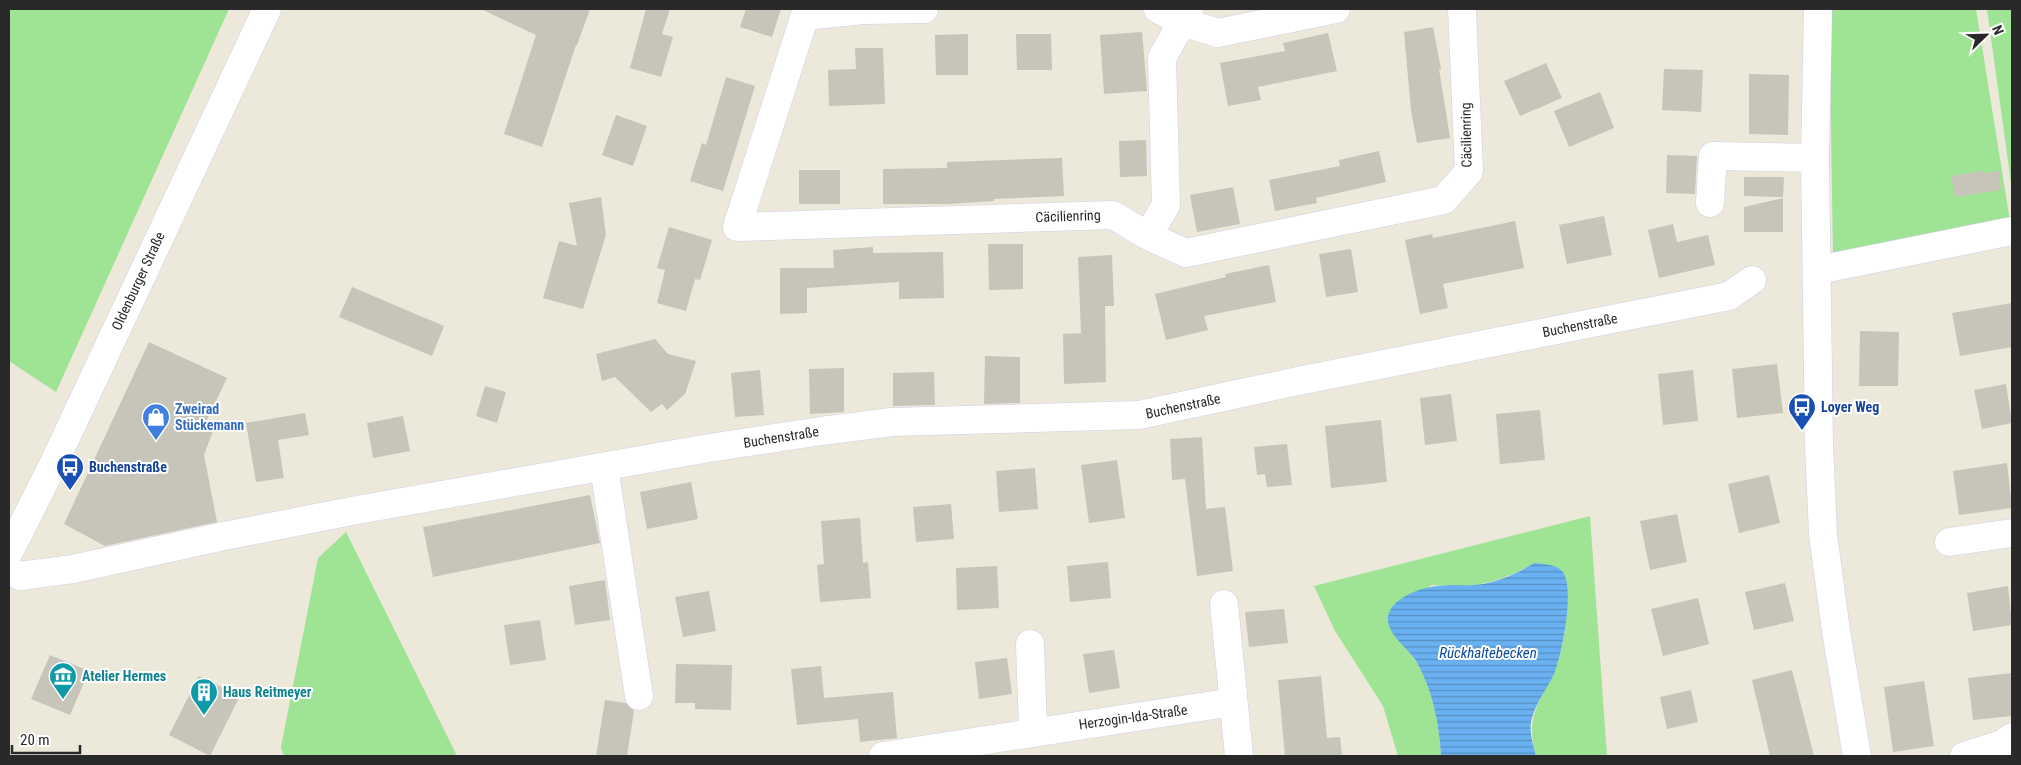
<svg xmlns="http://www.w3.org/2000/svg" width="2021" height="765" viewBox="0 0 2021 765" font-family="'Roboto Condensed',sans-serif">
  <defs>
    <pattern id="water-rules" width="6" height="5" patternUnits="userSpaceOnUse" patternTransform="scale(1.25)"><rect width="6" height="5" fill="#6ab1f1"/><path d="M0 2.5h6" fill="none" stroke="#5790c3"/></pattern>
  </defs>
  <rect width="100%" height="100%" fill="#ece8da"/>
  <!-- grass -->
  <path fill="#9fe495" d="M9,9H229L56,392L9,361Z
    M1829,9H1976L2010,221L1833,256Z
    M1987,9H2012V190Z
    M1590,516L1607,756H1536C1529,728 1531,716 1545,689C1548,684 1552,679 1554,673C1565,645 1568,614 1567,585L1534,563C1516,574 1496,582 1475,585C1461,587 1445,585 1431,585L1393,633C1400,641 1409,650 1415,660C1433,689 1439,723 1441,756H1398L1383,706L1335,631L1314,586Z
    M346,532L457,756H284L281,747L318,558Z"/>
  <!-- water -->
  <path fill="url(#water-rules)" d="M1534,563C1544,564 1556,564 1563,572C1575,589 1562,655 1554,674C1547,689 1534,705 1531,722C1529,734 1534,746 1536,756H1441C1439,723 1433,691 1416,661C1408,648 1390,637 1388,621C1387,613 1392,606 1398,601C1416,588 1433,585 1455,585C1461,585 1468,586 1474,585C1496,583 1516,574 1534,563Z"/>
  <!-- building -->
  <path fill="#c7c4ba" d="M481,9H590L577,45H576L542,147L504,134L536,35Z
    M646,9H670L662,34L673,37L661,77L630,68Z
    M746,9H781L772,37L740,27Z
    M1433,27L1441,69H1439L1450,138L1417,143L1411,110L1404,32Z
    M1142,32L1147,91L1104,94L1100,35Z
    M1328,33L1337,71L1258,87L1261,100L1228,106L1220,63L1285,51L1283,43Z
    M968,34V75H936L935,35Z
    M1016,34H1051L1052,70H1017Z
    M855,48H883L885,104L829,106L828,70L856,69Z
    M1546,63L1562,98L1520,116L1504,81Z
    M1664,69L1703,70L1701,112L1662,110Z
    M1749,74L1789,75L1788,135L1749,134Z
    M726,77L755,86L723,191L690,181L702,143L706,145Z
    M1600,92L1614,128L1569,147L1554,111Z
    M616,115L647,126L633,166L602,155Z
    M1146,140L1147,176L1120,177L1119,141Z
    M1379,151L1386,182L1316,198L1317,203L1275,211L1269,180L1340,166L1339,160Z
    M1667,155L1697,156L1695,194L1666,193Z
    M1062,158L1064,196L994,199V201L949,204H883V169L947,168V162Z
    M799,170H840V204H799Z
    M1983,171V173L1999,171L2001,190L1955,197L1951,176Z
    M1744,177H1784L1783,197L1744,196Z
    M1233,187L1240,224L1197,232L1190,195Z
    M601,197L606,235L583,309L543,298L559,241L577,246L569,203Z
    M1783,198V232H1744V207Z
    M1604,216L1612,255L1567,264L1559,225Z
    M1515,221L1524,268L1443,284L1448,308L1420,314L1405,240L1432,234L1433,238Z
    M1673,224L1677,242L1708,235L1715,265L1659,278L1648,230Z
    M669,227L712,240L700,280L695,279L686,311L657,303L665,270L657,268Z
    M988,244H1023V289L989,290Z
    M873,247V253L943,252L944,298L899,299V282L807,288V313L780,314V268H834L833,250Z
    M1351,249L1358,292L1326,297L1319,254Z
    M1112,255L1114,306H1105L1106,382L1064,384L1063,334L1081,333L1078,257Z
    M1269,265L1276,302L1204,316L1208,330L1166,340L1155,294L1226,277L1225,274Z
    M352,287L444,326L432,356L339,317Z
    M2012,303V347L1960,356L1952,313Z
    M1860,331L1899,332L1898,386H1859Z
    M655,339L668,354L696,361L685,394L667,410L662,404L651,412L615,377L602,381L596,354Z
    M149,342L227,378L202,430L214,428L204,455L217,522L105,546L64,524Z
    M985,356L1020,357V403L984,404Z
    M1777,364L1783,413L1737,418L1732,369Z
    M844,368V412L810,414L809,369Z
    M760,370L764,415L735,417L731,373Z
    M1693,370L1698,421L1663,425L1658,374Z
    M934,372L935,405L893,406V373Z
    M2006,384L2012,423L1982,429L1974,390Z
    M485,386L506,392L497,423L476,416Z
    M1451,394L1457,441L1425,445L1420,398Z
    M1540,410L1545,460L1500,464L1496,414Z
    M305,413L309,435L278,440L284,478L256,482L246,423Z
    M403,416L410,451L373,458L367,423Z
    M1381,420L1387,482L1331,488L1325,426Z
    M1202,437L1206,509L1225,507L1233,571L1197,576L1185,479L1172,480L1170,439Z
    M1287,444L1292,485L1267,487L1265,474L1257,475L1254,447Z
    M1117,460L1125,518L1089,523L1081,465Z
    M2007,463L2012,508L1959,515L1953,471Z
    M1035,468L1038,509L999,512L996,471Z
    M1769,475L1780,523L1739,533L1728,484Z
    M691,482L698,519L647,529L640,492Z
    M590,495L600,543L433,577L423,527Z
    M951,504L954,539L916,542L913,507Z
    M1677,514L1687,562L1650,570L1640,521Z
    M860,518L863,563L868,562L871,598L820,602L817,565L824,564L821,521Z
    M1108,562L1111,598L1070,602L1067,566Z
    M997,566L999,608L957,610L956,568Z
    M605,580L610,620L575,625L569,586Z
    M1785,583L1794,621L1754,630L1745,592Z
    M2008,586L2012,625L1973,631L1967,593Z
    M709,591L716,631L683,637L675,597Z
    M1698,598L1709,644L1663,656L1651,609Z
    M1284,609L1288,643L1249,647L1245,612Z
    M540,620L546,660L510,665L504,625Z
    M1114,650L1120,688L1089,693L1083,654Z
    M50,655L89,671L70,715L31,699Z
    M1007,658L1012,694L979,699L975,662Z
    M676,664L732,665L731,710L695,709V703H675Z
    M821,666L824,698L893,692L897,738L860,742L858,719L797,725L791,669Z
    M1792,670L1814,756H1770L1752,680Z
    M2012,673V716L1973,720L1968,678Z
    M199,676L240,696L210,756L169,735Z
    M1321,676L1327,738L1340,737L1342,756H1285L1278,680Z
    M1924,681L1934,746L1893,752L1884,687Z
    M1691,690L1698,722L1667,729L1660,697Z
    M605,700L626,703L634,711L627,756H596Z"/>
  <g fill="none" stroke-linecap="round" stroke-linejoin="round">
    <!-- minor casing -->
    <g stroke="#d0cfe3" stroke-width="29">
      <path id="minor" d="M807,9L737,227L1113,215L1148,236L1186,253L1444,200L1469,171L1462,9
        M1158,9L1182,22L1218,33L1336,9
        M1818,9L1815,158L1819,445L1823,534L1836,631L1857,756
        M805,16L864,10L924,9
        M1710,203L1713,156L1815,158
        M1148,236L1166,205L1162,58L1189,9
        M1818,270L2012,231
        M604,467L639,696
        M1949,542L2012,533
        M9,552L52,467L267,9
        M9,571L20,576L73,569L224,536L357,510L703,449L821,431L892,422L1139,415L1303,380L1729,296L1752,280
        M1224,604L1239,756
        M1030,644L1033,731
        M883,756L1233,702
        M1964,756L2002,744L2012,737"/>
    </g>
    <!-- minor -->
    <use href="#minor" stroke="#fff" stroke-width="28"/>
  </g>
  <!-- icons -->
  <defs>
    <g id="bus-pin" transform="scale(1.4375)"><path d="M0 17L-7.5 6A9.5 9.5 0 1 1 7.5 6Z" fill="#1a4fb4" stroke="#fff"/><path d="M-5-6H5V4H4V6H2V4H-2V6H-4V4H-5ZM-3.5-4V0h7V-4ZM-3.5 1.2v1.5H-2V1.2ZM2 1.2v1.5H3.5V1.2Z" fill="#fff"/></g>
    <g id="shop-pin" transform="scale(1.4375)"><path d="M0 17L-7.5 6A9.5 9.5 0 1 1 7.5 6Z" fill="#3f7fe0" stroke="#fff"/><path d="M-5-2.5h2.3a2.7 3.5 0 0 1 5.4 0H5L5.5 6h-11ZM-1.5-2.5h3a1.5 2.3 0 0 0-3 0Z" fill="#fff"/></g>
    <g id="museum-pin" transform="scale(1.4375)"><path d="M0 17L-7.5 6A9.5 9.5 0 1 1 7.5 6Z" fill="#0f9aa8" stroke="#fff"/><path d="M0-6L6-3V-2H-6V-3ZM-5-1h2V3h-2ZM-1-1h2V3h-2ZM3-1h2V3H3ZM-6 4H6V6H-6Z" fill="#fff"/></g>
    <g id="building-pin" transform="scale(1.4375)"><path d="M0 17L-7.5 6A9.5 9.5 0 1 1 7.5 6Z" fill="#0f9aa8" stroke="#fff"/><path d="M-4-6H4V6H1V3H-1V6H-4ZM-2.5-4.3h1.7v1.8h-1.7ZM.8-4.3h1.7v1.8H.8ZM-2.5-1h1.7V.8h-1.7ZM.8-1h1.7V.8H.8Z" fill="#fff"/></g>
  </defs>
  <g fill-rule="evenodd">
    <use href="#bus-pin" x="1802" y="407"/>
    <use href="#shop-pin" x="156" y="417"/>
    <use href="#bus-pin" x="70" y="467"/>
    <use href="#museum-pin" x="63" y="676"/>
    <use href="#building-pin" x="204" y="692"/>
  </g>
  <g text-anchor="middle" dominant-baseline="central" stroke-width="4" stroke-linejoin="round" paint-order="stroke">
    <!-- street labels -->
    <g font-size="14" fill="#292929" stroke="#fff">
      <text transform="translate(1466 135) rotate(-91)">Cäcilienring</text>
      <text transform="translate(1068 216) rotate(-2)">Cäcilienring</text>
      <text transform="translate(138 281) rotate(-65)">Oldenburger Straße</text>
      <text transform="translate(1580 325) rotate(-11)">Buchenstraße</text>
      <text transform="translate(1183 406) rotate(-12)">Buchenstraße</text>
      <text transform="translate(781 437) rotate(-9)">Buchenstraße</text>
      <text transform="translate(1133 717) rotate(-8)">Herzogin-Ida-Straße</text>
    </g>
    <!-- transit labels -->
    <g font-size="14" font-weight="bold" fill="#164399" stroke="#fff" text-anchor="start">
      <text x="1821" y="407">Loyer Weg</text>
      <text x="89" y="467">Buchenstraße</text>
    </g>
    <!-- shop labels -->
    <g font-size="14" font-weight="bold" fill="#366cbe" stroke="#fff" text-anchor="start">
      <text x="175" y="409">Zweirad<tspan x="175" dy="16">Stückemann</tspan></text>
    </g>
    <!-- culture labels -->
    <g font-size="14" font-weight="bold" fill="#0d838f" stroke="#fff" text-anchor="start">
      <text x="82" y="676">Atelier Hermes</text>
      <text x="223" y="692">Haus Reitmeyer</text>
    </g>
    <!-- water labels -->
    <g font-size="15" font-style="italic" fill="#0a4b9c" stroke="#fff">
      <text x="1488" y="653">Rückhaltebecken</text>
    </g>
  </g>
  <!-- border -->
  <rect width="2021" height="765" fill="none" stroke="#292929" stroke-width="20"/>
  <!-- north arrow -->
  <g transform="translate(1986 35) rotate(67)" stroke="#ffffff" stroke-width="4" paint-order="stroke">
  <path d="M0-4L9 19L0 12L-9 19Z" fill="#292929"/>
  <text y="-8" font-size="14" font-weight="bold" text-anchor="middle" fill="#292929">N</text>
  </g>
  <!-- scale -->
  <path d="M12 745v8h68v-8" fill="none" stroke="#292929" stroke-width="2.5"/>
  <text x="20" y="745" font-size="15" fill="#292929" stroke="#ffffff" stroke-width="4" paint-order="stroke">20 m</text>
</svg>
